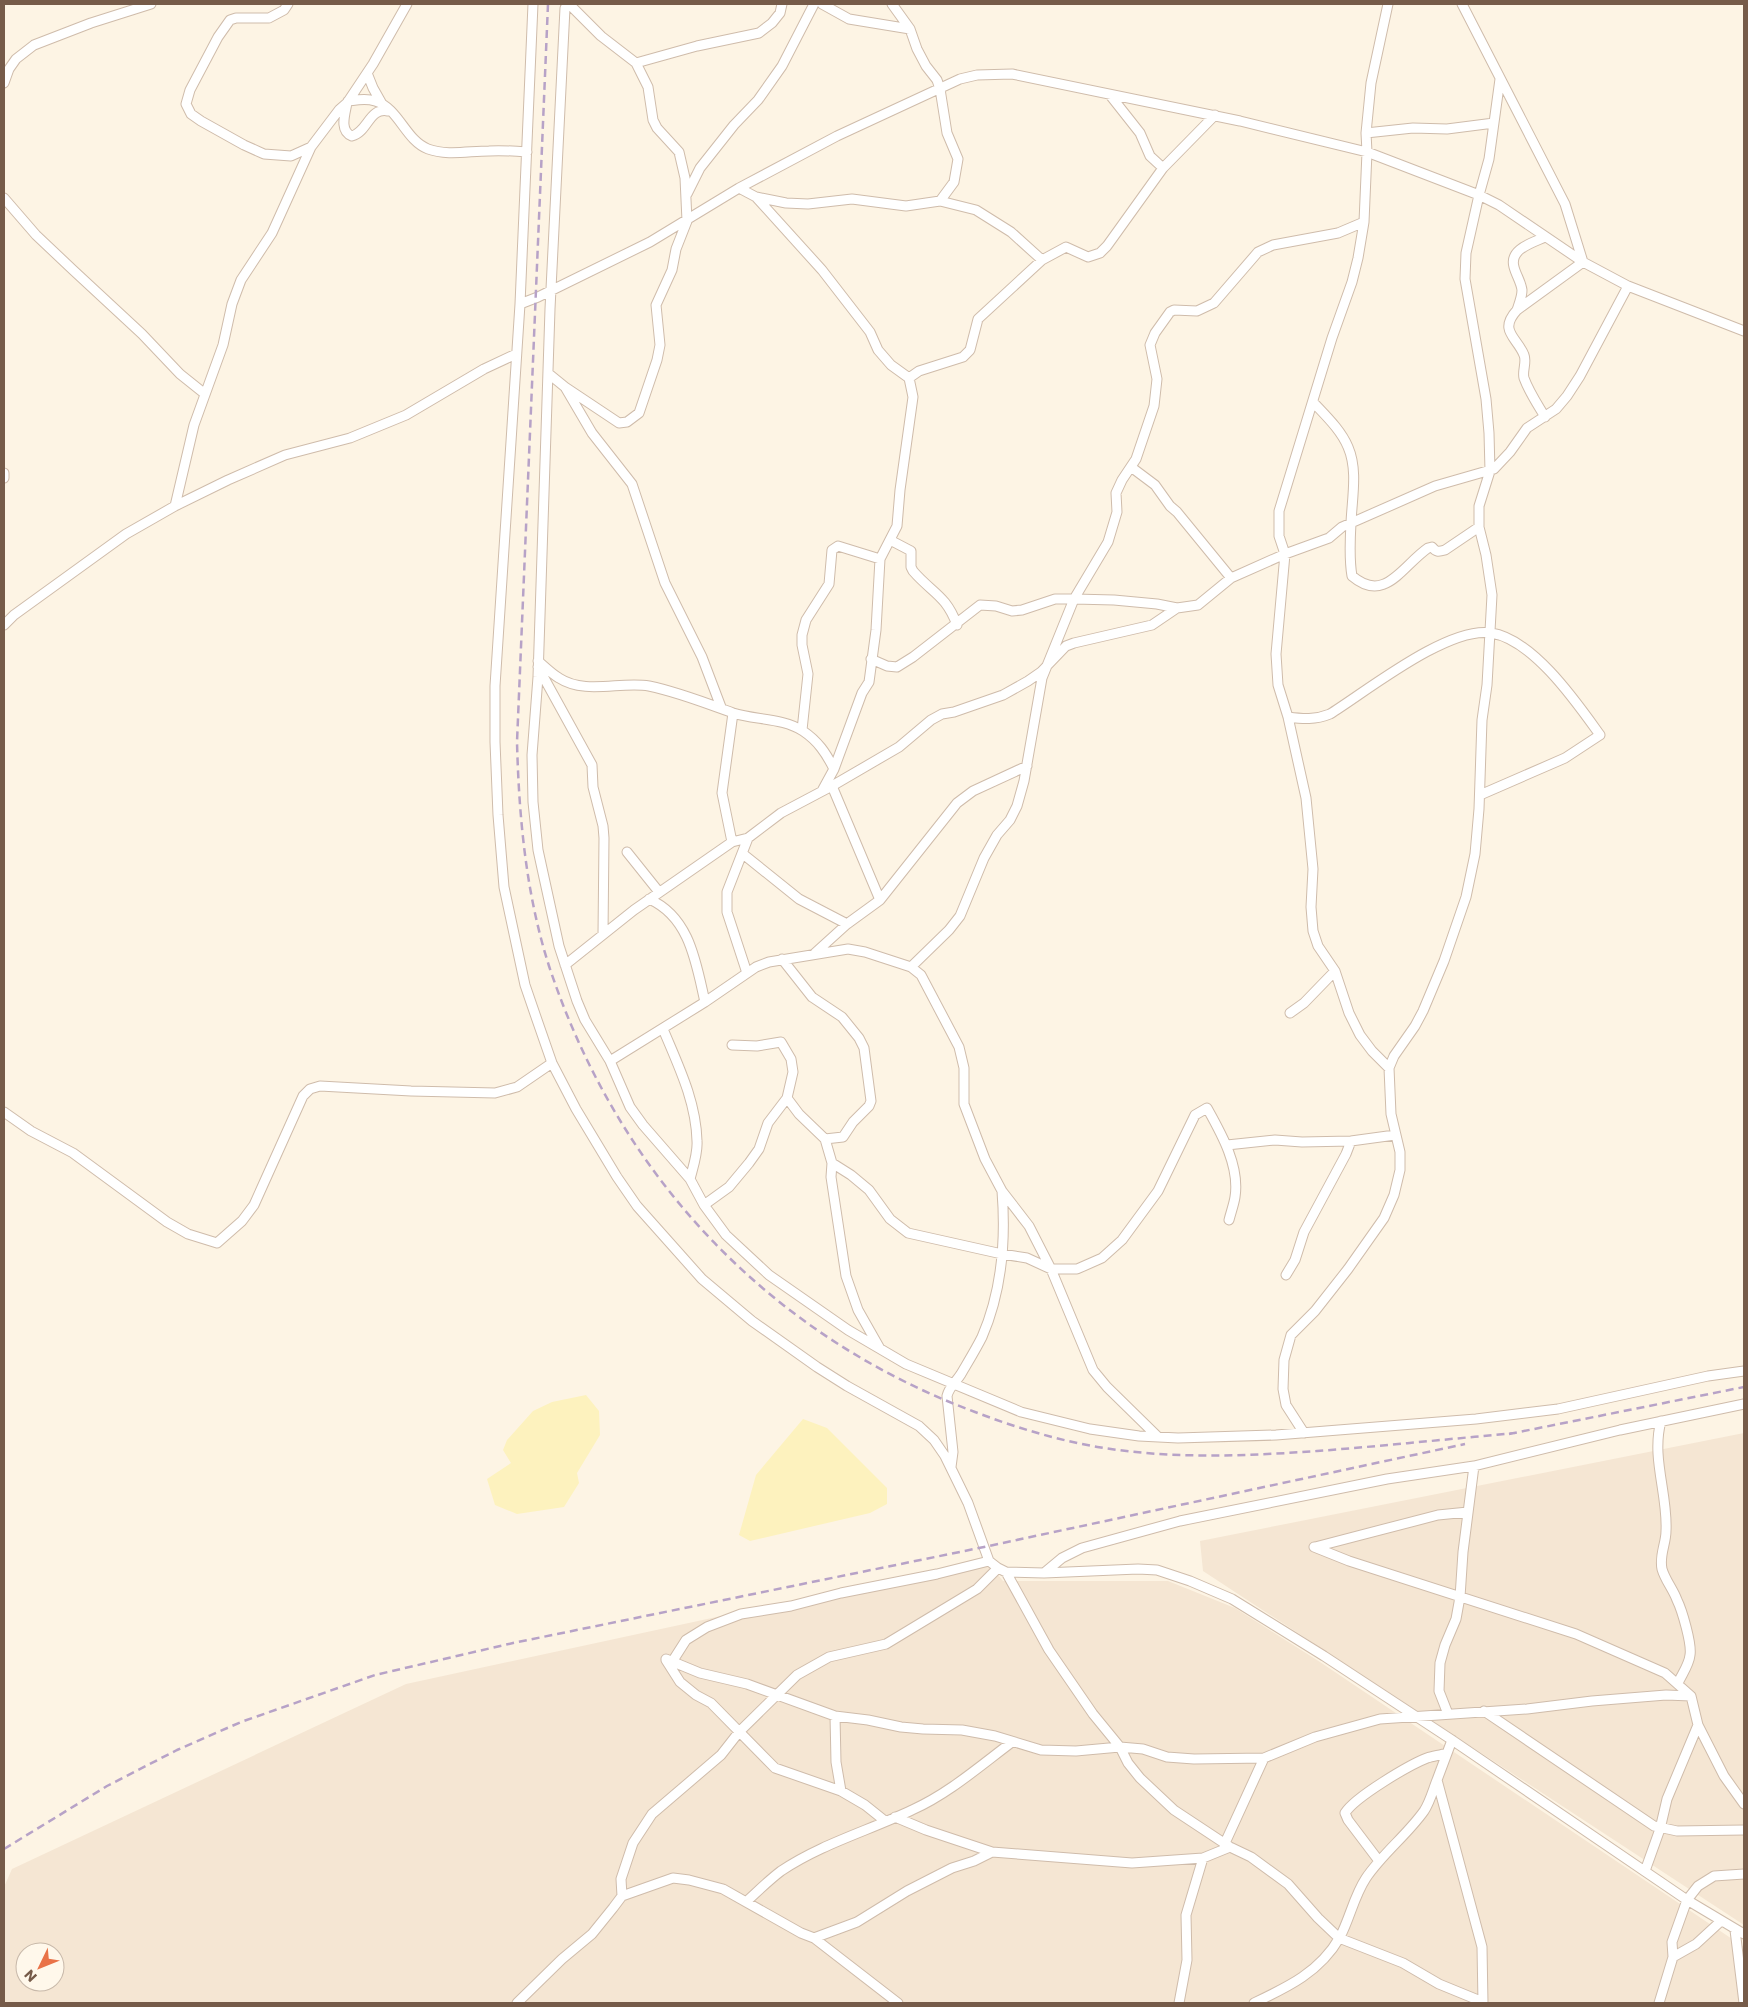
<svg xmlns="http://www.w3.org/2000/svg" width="1748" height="2007" viewBox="0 0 1748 2007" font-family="Poppins,sans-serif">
  <rect width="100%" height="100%" fill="#fdf4e4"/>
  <!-- residential -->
  <path fill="#f5e6d3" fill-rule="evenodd" d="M1744,1433V1925L1203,1571L1200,1541Z
    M985,1559L1003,1581H1168L1235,1608L1320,1662L1744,1947V2003H4V1887L12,1869L406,1684ZM25,1952H55V1982H25Z"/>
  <!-- sand -->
  <path fill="#fdf2be" d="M586,1395L599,1411L600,1435L577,1473L579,1483L564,1507L517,1514L495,1505L487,1479L511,1463L503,1450L507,1440L533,1411L552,1402Z
    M803,1419L827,1428L887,1488V1504L870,1513L750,1541L739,1535L756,1475Z"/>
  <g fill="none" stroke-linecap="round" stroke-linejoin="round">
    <!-- minor casing -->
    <g stroke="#cfbcab" stroke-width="11">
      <path id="minor" d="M288,4L284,10L269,18H236L230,20L218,37L190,90L186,104L191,114L201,121L244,145L264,154L291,156L311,147
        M533,4L520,304L495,686V742L498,815L504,887L525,985L536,1017L552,1063L576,1109L617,1177L637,1206L702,1279L752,1321L817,1367L847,1386L919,1426L934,1440L945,1456L968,1503L989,1561L998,1568L1006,1572L1044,1573L1138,1569L1157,1570L1190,1581L1232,1599L1324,1656L1452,1740L1687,1900L1744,1934
        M822,4L849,19L910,29
        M892,4L910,29L917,49L926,66L937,80L940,89L947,133L958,159L954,182L940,201
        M1388,4L1371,83L1366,133L1367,152L1364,222L1358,258L1352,282L1332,338L1279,511V536L1285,554L1276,654L1278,685L1288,717L1306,798L1313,869L1311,907L1313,931L1318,946L1335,971L1349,1013L1360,1035L1372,1051L1389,1068
        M1462,4L1565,204L1583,262
        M636,63L697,46L759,33L772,23L780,13L782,4
        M367,73L373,88L382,104
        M4,83L9,69L16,59L34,45L91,23L151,4
        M1110,95L1140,133L1150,156L1163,168
        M348,101C357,100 366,98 375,101C399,108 405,140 428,149C447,156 469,151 489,151C501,150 514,151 527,152
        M347,103C345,114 339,131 352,136C368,132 369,107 388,111
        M1366,133L1413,128L1447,129L1494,123
        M739,188L756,197L786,203L808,204L852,199L906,206L940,201L976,210L1011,232L1042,260
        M687,194L700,168L734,125L758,100L782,66L814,4
        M756,197L822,270L870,332L878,350L891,365L909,378L913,397L900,490L897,526L880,559L876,630L869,682L862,693L834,769L822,791
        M4,198L36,235L73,270L142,334L180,374L205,394
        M520,304L538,297L650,242L739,188L837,136L960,79L977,75L1012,74L1240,121L1367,152L1479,195L1499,205L1583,262L1628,286L1744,331
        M1517,310C1519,304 1522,297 1522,290C1521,282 1516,275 1514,267C1509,249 1532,243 1545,237
        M549,374L565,387L592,433L632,484L665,583L702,657L721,707
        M909,378L919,371L963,357L970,350L978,319L1042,260L1066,247L1088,257L1100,253L1107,246L1163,168L1215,115
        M565,387L619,423L627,422L639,413L657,360L660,345L656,305L672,270L676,249L687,221L685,178L679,152L657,128L653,120L648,87L636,63L601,36L570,5L565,8L550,309L538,677L532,755L533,802L538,850L559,946L577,1001L585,1020L610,1061L630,1107L643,1125L690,1179L704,1205L726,1235L769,1275L848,1330L906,1364L1021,1412L1090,1429L1139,1436L1178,1438L1276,1435L1476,1419L1558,1409L1708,1376L1744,1371
        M1313,402C1326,416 1341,430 1348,447C1358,470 1352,498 1351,523C1350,540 1349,559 1352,576C1385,604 1402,566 1428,548L1432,547C1436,552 1438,552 1445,550L1479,527
        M1545,417C1538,405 1529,392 1524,378C1522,371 1527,362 1524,355C1517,337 1498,331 1517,310L1583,262
        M1131,467L1155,485L1170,506L1177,512L1231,578
        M4,473V478
        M175,506L194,425L223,345L232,304L241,280L272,233L311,147L339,110L347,103L373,64L407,4
        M890,540L911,551V567L913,571C932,593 946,595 957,625
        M4,625L14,615L126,534L175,506L228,480L285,455L350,438L406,415L484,369L516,354
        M871,659L887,666L897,667L913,657L980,605L996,606L1012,611L1022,610L1055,599H1074L1114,600L1157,604L1177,608
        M538,661C545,667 552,674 559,678C585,695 621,681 649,686C678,692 706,703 733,713C755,720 783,718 803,731C818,741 826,753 834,769
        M538,667L592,765L593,787L603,826L604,838L603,934
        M1288,717C1303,719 1315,720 1330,714C1367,691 1448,626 1491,633C1533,639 1577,703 1600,735L1565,758L1480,795
        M802,730L808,674L802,645V635L806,620L829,584L832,550L838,546L880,559
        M832,786L880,900
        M732,842L722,793L733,713
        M627,852L659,892
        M743,854L799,899L847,924
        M649,899C690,917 696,963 705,1002
        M815,953L847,924L880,900L957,803L973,791L1027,766
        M782,959L812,997L842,1017L859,1038L864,1048L871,1101L869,1106L853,1122L843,1137L825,1139
        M565,965L634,910L732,842L748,838L781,813L832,786L899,747L931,720L942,714L954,712L1003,695L1028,681L1041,672L1066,646L1074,643L1152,625L1177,608L1198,605L1231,578L1285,554L1329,538L1342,527L1435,486L1494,469L1510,452L1527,428L1556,409L1567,396L1580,376L1628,286
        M911,967L949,930L960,916L984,858L997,835L1010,820L1017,806L1024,781L1042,678L1074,599L1108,542L1117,512L1116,493L1122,480L1136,459L1154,406L1157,379L1150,345L1155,333L1170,312L1174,310L1197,311L1214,303L1258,252L1273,245L1338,233L1364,222
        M747,973L727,912V892L748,838
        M1290,1013L1304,1003L1335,971
        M663,1029C678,1065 696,1101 697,1141C698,1153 693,1167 690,1179
        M610,1061L705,1002L756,967L769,962L848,949L865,952L911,967L921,975L959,1047L964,1068V1104L985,1159L1002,1191L1029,1226L1051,1269L1093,1370L1107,1387L1158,1437
        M787,1098L799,1114L825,1139L832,1163L831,1177L846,1276L858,1310L879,1347
        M4,1112L31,1131L73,1153L167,1222L188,1234L217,1243L242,1221L254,1205L303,1096L310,1089L320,1086L411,1091L495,1093L517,1087L552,1063
        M1227,1145L1275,1140L1302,1142L1351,1141L1395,1135
        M832,1163L851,1175L869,1190L890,1219L908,1233L1002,1254L1027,1258L1051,1269H1077L1102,1258L1122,1240L1158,1191L1195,1115L1207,1108C1221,1133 1240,1166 1235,1197C1234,1204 1231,1212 1229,1220
        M704,1205L729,1187L749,1163L759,1149L768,1123L787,1098L793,1072L791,1059L781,1042L757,1046L732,1045
        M1286,1275L1295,1260L1304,1232L1346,1154L1351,1141
        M1661,1421C1651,1458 1668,1494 1666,1531C1666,1544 1659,1555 1662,1569C1665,1580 1673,1589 1677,1600C1682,1610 1692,1644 1690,1655C1689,1665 1682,1674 1678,1683
        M1304,1433L1286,1405L1283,1389L1284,1360L1291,1335L1315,1311L1348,1269L1384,1218L1394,1195L1400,1170V1152L1391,1114L1389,1068L1394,1056L1415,1026L1423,1011L1444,961L1466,897L1475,854L1479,809L1482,720L1487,685L1492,595L1486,555L1479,527V506L1490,471L1489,433L1486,399L1465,279L1466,253L1479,195L1489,159L1500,79
        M951,1467L953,1452L947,1396C949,1387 956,1382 961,1374C968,1362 976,1349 982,1337C1002,1291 1006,1241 1002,1191
        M1314,1547L1349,1561L1576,1634L1665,1673L1691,1696L1698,1725L1724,1776L1744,1804
        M1315,1547L1438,1515L1468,1512
        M1006,1572L1049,1650L1093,1714L1120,1747L1128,1763L1140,1778L1174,1810L1230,1847L1251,1857L1288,1884L1318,1918L1339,1938L1403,1963L1439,1984L1483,2002
        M1044,1573L1062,1558L1082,1548L1180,1521L1387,1479L1474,1466L1620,1430L1744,1404
        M666,1659L700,1673L747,1684L835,1716L868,1720L901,1727L923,1729L962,1730L995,1736L1041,1750L1076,1751L1120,1747L1143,1749L1167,1757L1194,1759L1264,1758L1315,1737L1380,1719L1527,1709L1592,1701L1666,1695L1691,1696
        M666,1660L680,1682L696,1695L711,1703L775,1768L841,1791L865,1805L885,1821
        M672,1662L686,1640L707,1627L741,1614L791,1606L841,1593L937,1574L989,1561
        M1484,1711L1654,1826L1677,1831L1744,1830
        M1448,1714L1439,1691L1440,1663L1445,1645L1456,1619L1460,1597L1463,1552L1474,1466
        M835,1716L836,1762L841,1791
        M1452,1740L1437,1780L1482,1947L1483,2003
        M895,1817L926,1830L992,1852L1132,1863L1203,1858L1230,1847
        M1225,1843L1264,1758
        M1379,1861L1348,1820L1345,1813C1355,1797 1409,1765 1427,1758C1433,1756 1441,1755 1447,1753
        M1645,1871L1660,1829L1667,1799L1698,1725
        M622,1896L673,1878L689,1880L723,1889L801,1933L814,1938L857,1922L907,1891L952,1868L974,1861L992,1852
        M747,1901C758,1891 769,1880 781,1871C821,1844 868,1831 912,1810C948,1794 980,1766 1012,1742
        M1735,1930L1744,2003
        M814,1938L898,2003
        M1673,1957L1696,1944L1721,1921
        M517,2003L562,1959L592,1934L613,1908L622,1896L621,1879L633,1843L652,1814L721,1755L739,1732L797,1675L829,1657L886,1644L977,1589L998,1568
        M1179,2003L1187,1960L1186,1915L1203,1858
        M1254,2003C1288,1987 1320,1972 1340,1937C1350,1918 1354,1896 1366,1878C1383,1853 1407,1835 1424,1811C1430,1802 1433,1790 1437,1780
        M1659,2003L1673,1957L1672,1942L1687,1900L1698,1886L1714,1876L1744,1874"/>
    </g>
    <!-- minor -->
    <use href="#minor" stroke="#fff" stroke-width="9"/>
    <!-- rail -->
    <path stroke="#b7a2c7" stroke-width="2.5" stroke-dasharray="8 5" stroke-linecap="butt" d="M548,4L517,742C519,818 526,894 549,966C618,1175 768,1335 975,1412C1017,1428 1060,1441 1104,1448C1174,1459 1247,1456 1317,1451C1383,1446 1449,1439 1515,1433
      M1509,1434L1744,1387
      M4,1849L107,1786L177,1750L241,1722L375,1675L513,1643L984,1547L1465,1444"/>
  </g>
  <!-- border -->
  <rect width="1748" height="2007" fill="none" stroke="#765b49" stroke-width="10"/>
  <!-- north arrow -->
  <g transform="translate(40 1967) rotate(227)"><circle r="24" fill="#fff8eb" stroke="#c8b9aa"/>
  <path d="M0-4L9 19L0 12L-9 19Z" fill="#e97247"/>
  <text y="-8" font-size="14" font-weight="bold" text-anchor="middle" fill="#765b49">N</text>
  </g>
</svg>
